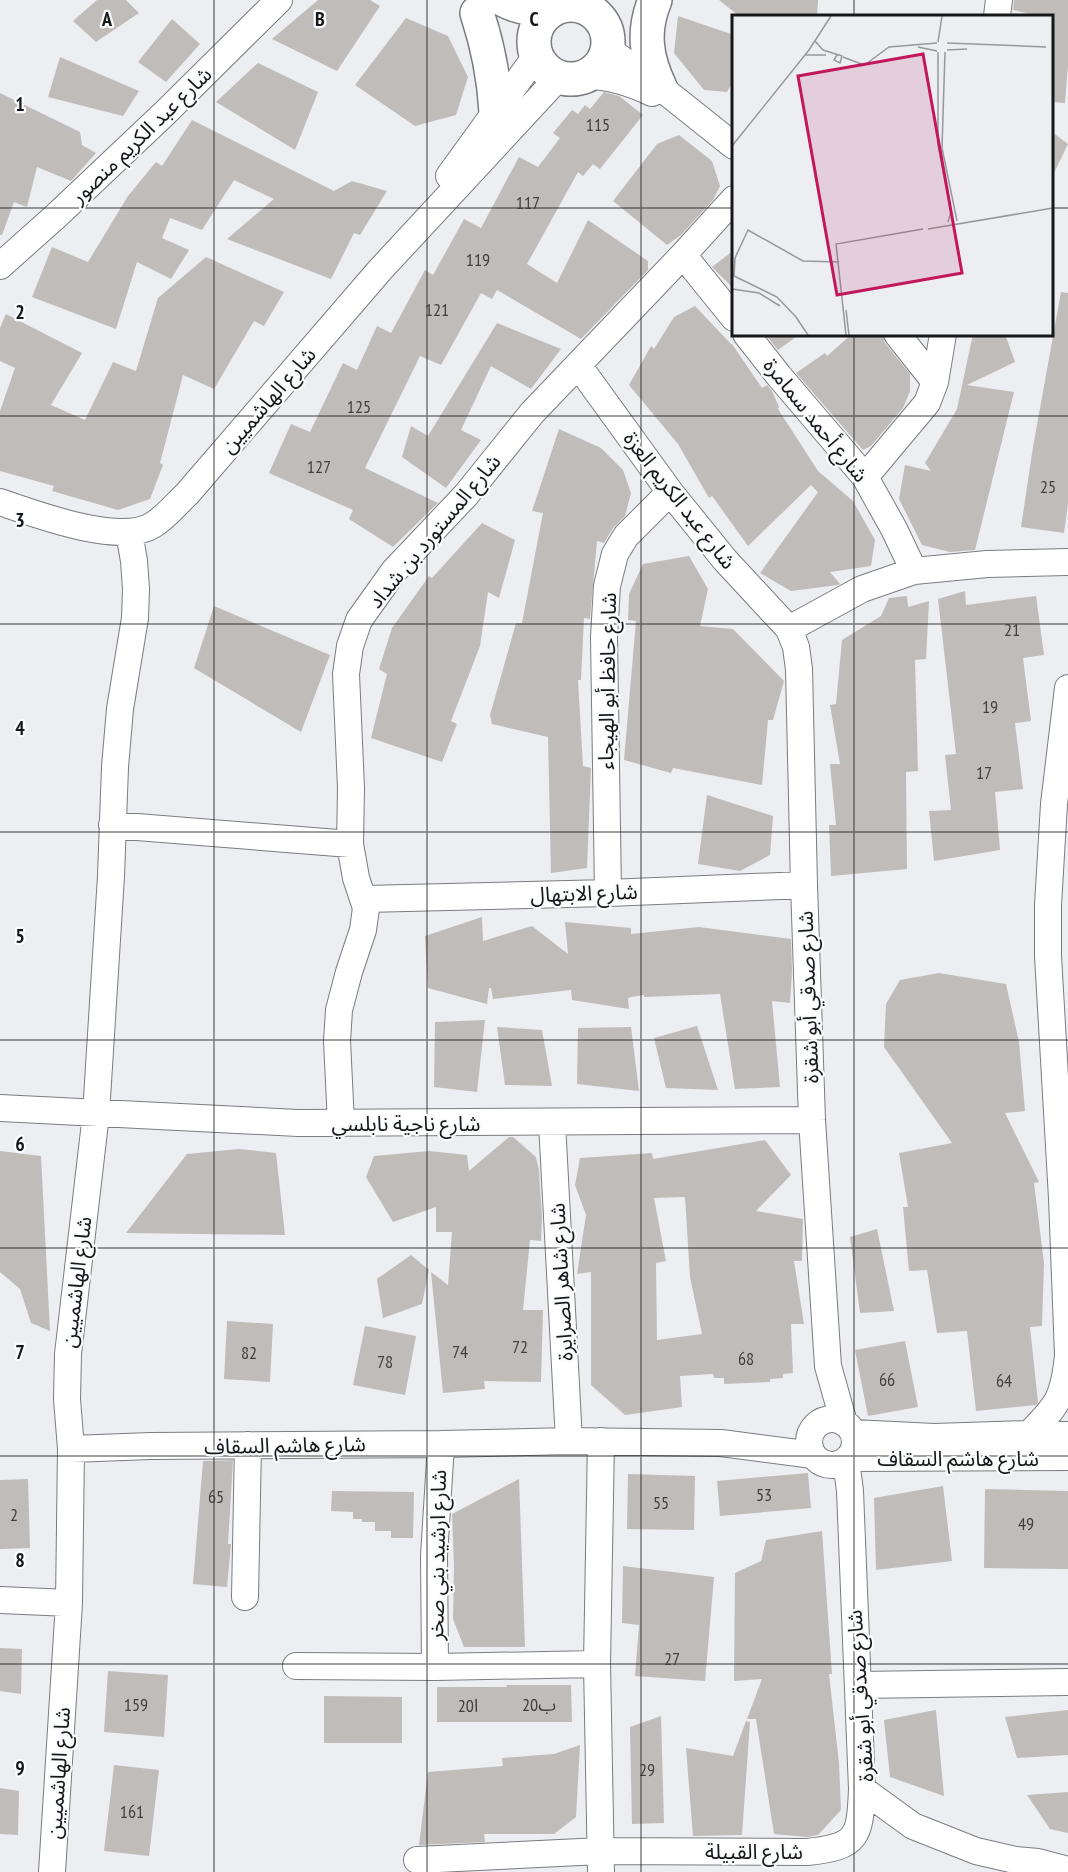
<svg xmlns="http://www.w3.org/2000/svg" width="1068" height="1872" viewBox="0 0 1068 1872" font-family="'PT Sans Narrow','Noto Sans Arabic',sans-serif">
  <rect width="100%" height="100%" fill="#eceef2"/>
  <!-- building -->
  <path fill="#c0bcba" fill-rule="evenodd" d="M97,0H126L139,13L96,42L73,21Z
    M318,0H370L380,6L337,71L272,39Z
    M719,0H818L817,16H739Z
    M1014,0H1068V65L1065,103L1052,102V16H1040L1013,10Z
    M678,16L734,35V79L727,92L704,90L674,53Z
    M406,18L448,36L468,77L456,115L415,126L355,85Z
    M172,19L200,44L166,82L138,62Z
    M60,57L139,91L123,116L48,97Z
    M258,63L318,92L295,150L216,102Z
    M604,92L619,96L643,115L600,169L593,164L583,176L578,172L527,264L557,283L588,220L648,261V270L581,339L497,290L492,299L481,293L441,365L420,356L365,468L438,503L393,547L349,519L353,510L269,473L291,424L310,432L343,363L357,370L377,326L391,333L425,270L433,275L464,219L481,228L519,157L538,167L560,138L553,133L572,110L578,114L585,105L590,109Z
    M0,93L80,132L82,145L96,153L71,181L37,167L27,207L14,202L2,235H0Z
    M192,120L334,191L352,181L387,191L360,235L354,233L331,279L227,239L274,199L234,180L202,230L170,218L162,238L189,250L171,279L137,262L116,329L32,297L52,247L88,262L128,196L156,162L162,166Z
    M1052,132L1068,144L1052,177Z
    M679,135L712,161L720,186L713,200L681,235L667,245L613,201L657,144Z
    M734,250V289L712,267Z
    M206,257L284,292L264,326L254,321L214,389L183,375L160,463L163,465L150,499L118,510L52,491L54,486L0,471V411L15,368L0,361V328L6,314L82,353L51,405L85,420L113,362L136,371L158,298Z
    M1061,292L1068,293V504L1064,533L1021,527L1033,447Z
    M695,306L731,344H732L762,388L767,385L772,391L779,407L778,409L818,471L853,501L875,540L871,566L830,572L840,584L838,585L791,591L760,573L818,492L811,485L748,546L712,496L709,498L678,444L629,385L651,346L654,349L674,317Z
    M497,323L561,349L531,389L491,366L461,430L481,440L446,488L402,457L411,426L428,436Z
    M765,334H800L778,350Z
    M852,334H882L885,343L910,374V391L903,408L871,446L863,450L796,373L825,353L827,356Z
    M973,334H1005L1015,362L967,385L1014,392L975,550L950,552L922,545L899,499L905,465L931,471L925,463L957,409Z
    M559,429L601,448L623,470L631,493L625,516L613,528L604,543L597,541L590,619L584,618L581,680H578L583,766L591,768L587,868L551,873L548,737L492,724L490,715L516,623H522L543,513L532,511Z
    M482,523L515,540L499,598L488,592L480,646L451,721L457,724L442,762L371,738L387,674L379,669L392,628L429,576L432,578Z
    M689,556L708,589L700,626L733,629L784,681L773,720H768L762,785L673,768L671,773L624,760L636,621L628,620L629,594L643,564Z
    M965,591L966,605L1036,596L1044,655L1023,658L1031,721L1015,723L1023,789L995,792L1000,850L934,861L929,811L951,810L945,755L956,754L938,599Z
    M907,596L908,607L929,601L926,659L915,660L918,771L906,772L907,869L831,876L829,825H836L830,764H840L830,705L836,704L842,640L881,616L889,598Z
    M214,606L330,655L301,732L194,668Z
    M707,795L773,816L770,855L740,871L698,864Z
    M482,917L483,941L532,926L568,954L565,922L631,928V934L699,927L791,939L792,971L790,1003L772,1001L780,1087L735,1089L720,994L644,997V995L631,997L628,998L629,1009L572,1000L571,990L493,999L491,988H489L487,1004L428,988L425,936Z
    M939,973L1006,984L1019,1042L1025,1111L1005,1113L1039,1182L1034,1183L1044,1263L1042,1326L1030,1327L1038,1402L1036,1405L976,1411L967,1331L937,1333L927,1270L909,1271L903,1207H908L899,1153L952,1143L884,1047L886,1004L900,980Z
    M485,1020L477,1092L434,1087L435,1022Z
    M697,1026L718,1090L666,1088L654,1038Z
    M497,1027L542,1030L552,1086L505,1085Z
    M631,1027L639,1091L577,1084L578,1028Z
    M509,1137H513L536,1157L539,1170L542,1218L541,1241L530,1240L523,1310H543L541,1382L484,1381L485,1389L443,1393L431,1272L448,1285L452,1232H436V1207L393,1222L366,1177L374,1156L429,1151L467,1155L469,1171Z
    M765,1140L791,1175L756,1211L803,1219L802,1261H794L804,1324H791L793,1373L783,1374V1378L770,1379V1382L724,1384V1378H714L713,1374L680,1376L682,1407L625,1415L591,1385V1272L577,1274L586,1215L575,1185L580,1158L652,1153L653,1159ZM685,1197L690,1277L702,1334L657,1340L656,1263L666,1261L654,1198Z
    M239,1149L276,1153L285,1235L126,1233L187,1154Z
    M0,1151L41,1156L50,1331L31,1323L20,1289L0,1272Z
    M877,1229L894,1311L860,1313L850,1237Z
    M411,1255L429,1270L422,1304L383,1318L377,1279Z
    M227,1321L273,1324L270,1382L224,1379Z
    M365,1326L416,1336L405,1395L353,1385Z
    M905,1341L918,1407L868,1416L855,1350Z
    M233,1460L228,1544H231L227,1587L193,1584L203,1461Z
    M808,1473L811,1508L720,1516L717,1481Z
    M628,1474L695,1476L694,1530L627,1529Z
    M28,1479L30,1548L0,1549V1480Z
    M519,1479L525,1647H464L453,1619L454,1565L452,1514Z
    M943,1486L952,1561L876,1570L874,1498Z
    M985,1489L1068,1491V1569L984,1568Z
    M332,1491L414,1492L413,1538H391V1531H375V1522H362V1519H353V1512L331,1511Z
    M822,1531L832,1674H829L839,1763L841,1810L818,1835L807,1837L774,1834L756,1719H747L762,1679L734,1681L735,1573L761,1561L766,1540Z
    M623,1566L714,1577L705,1681L635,1676L639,1625L622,1623Z
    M0,1648L22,1649L21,1694L0,1691Z
    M108,1671L168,1675L164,1737L104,1732Z
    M506,1685H571L572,1722H437V1687H507Z
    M324,1696L402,1697V1743H324Z
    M936,1710L944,1796L890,1777L884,1720Z
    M1068,1710V1755L1017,1758L1005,1717Z
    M661,1716L664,1823L632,1824L630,1727Z
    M746,1721L750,1722L742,1835L693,1836L686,1748L733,1756Z
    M580,1745L576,1817L554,1834H484L485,1842L419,1845L428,1772L503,1766L502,1758L554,1754Z
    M114,1765L159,1770L149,1856L104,1851Z
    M0,1788L19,1791L18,1835L0,1834Z
    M1068,1792V1833L1050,1829L1027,1795Z"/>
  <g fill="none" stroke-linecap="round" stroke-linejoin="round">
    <!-- minor casing -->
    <g stroke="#7a7c7f" stroke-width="28">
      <path id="minor" d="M997,16L999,0
        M608,49L660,87L734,146
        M588,76C611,76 631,83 652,93
        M449,176L536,56
        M683,255L734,318
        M0,266L56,216L166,112L279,0
        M746,334L779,376L865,477L894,529L914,571
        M897,334L935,382
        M578,365L670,492L725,560L789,629L796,647L799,669L804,885L812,1120L828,1366L844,1423
        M865,477L927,403L935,382L943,334
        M0,502C35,514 120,546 153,525C166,517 176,504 187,494L380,270L559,77
        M789,629L862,589L914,571L987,564L1068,562
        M112,825L350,844
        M608,893L604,637L607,586L615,554L626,536L670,492
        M365,899L608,893L804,885
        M0,1108L298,1123L812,1120
        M341,1123L337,1041L339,1010L349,972L363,930L366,908L356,878L350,844L351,788L346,674L350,646L359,620L394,571L466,495L532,413L683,255L734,199
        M552,1123L569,1441
        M809 1442a23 23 0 1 1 46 0a23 23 0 1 1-46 0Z
        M853,1433L934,1437L1029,1434L1068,1435
        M1029,1434C1058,1405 1064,1397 1068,1355L1062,1198L1048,956V905L1054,804L1068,688
        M71,1449L67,1399L68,1354L96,1114L111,876L115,767L120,709L135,618L136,589L134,561L129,532
        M848,1458L1068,1457
        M245,1597L248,1445
        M0,1600L69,1603
        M296,1666L435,1667L597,1664
        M435,1667L434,1556L441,1444
        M858,1685L1068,1682
        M862,1789L913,1826L976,1851L1015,1860L1038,1862L1068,1870
        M417,1860L601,1851L807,1852C858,1847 860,1837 862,1789L850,1491L846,1460
        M52,1872L69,1603L71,1449L151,1446L441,1444L569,1441L721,1443L813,1455
        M601,1872L597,1664L601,1441"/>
    </g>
    <!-- major casing -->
    <g stroke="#7a7c7f" stroke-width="36">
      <path id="major" d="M504,0C522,10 538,9 558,7
        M655,0C642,31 646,58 660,87
        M534 42a37 37 0 1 1 74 0a37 37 0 1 1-74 0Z
        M477,13C488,46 494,77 496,112"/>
    </g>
    <!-- minor -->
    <use href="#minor" stroke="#fff" stroke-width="26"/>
    <!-- major -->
    <use href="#major" stroke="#fff" stroke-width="33"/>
  </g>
  <!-- grid -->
  <path fill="none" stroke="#161718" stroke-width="1.5" stroke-opacity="0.55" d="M214,0V1872M427,0V1872M641,0V1872M854,0V16M0,208H734M1052,208H1068M854,334V1872M0,416H1068M0,624H1068M0,832H1068M0,1040H1068M0,1248H1068M0,1456H1068M0,1664H1068"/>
  <g text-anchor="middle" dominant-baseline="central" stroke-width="4.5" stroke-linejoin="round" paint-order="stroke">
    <!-- number labels -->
    <g font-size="18" fill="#404040">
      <text x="598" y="124">115</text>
      <text x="528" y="202">117</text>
      <text x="478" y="259">119</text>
      <text x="437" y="309">121</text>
      <text x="359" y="406">125</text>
      <text x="319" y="466">127</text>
      <text x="1048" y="486">25</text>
      <text x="1012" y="629">21</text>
      <text x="990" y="706">19</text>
      <text x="984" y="772">17</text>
      <text x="520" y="1346">72</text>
      <text x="460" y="1351">74</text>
      <text x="249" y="1352">82</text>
      <text x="746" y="1358">68</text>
      <text x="385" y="1361">78</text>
      <text x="887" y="1379">66</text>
      <text x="1004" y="1380">64</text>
      <text x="764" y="1494">53</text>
      <text x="216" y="1496">65</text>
      <text x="661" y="1502">55</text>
      <text x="14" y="1514">2</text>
      <text x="1026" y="1523">49</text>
      <text x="672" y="1658">27</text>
      <text x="136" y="1704">159</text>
      <text x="539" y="1704">ب20</text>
      <text x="468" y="1705">ا20</text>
      <text x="647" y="1769">29</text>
      <text x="132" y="1811">161</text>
    </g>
    <!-- street labels -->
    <g font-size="21" fill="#161718" stroke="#fafbfe">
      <text transform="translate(141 135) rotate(-44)">شارع عبد الكريم منصور</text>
      <text transform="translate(268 400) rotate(-49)">شارع الهاشميين</text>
      <text transform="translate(816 420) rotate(51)">شارع أحمد سمامرة</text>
      <text transform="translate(680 500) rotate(52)">شارع عبد الكريم العزة</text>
      <text transform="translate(434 531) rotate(-50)">شارع المستورد بن شداد</text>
      <text transform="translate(607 681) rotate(-89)">شارع حافظ أبو الهيجاء</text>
      <text transform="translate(584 893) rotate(-2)">شارع الابتهال</text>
      <text transform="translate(808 997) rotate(-92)">شارع صدقي أبو شقرة</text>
      <text x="406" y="1123">شارع ناجية نابلسي</text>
      <text transform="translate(76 1282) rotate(-83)">شارع الهاشميين</text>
      <text transform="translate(561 1282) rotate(-93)">شارع شاهر الصرايرة</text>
      <text transform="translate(285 1445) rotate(-1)">شارع هاشم السقاف</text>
      <text x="958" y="1458">شارع هاشم السقاف</text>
      <text transform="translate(437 1555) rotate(-89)">شارع ارشيد بني صخر</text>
      <text transform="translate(860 1696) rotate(-94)">شارع صدقي أبو شقرة</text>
      <text transform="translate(58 1773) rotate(-86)">شارع الهاشميين</text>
      <text x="754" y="1851">شارع القبيلة</text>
    </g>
  </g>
  <!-- overview -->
  <g transform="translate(732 15)">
    <rect width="321" height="321" fill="#eceef2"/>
    <path fill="none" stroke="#96989b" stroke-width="1.5" d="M83,26L91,35L110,41L108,48L102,45L105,40M206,27L210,1M215,28L314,32M186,32L205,36M215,35L235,34M206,37V130L219,197L216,207M213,37L210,133L225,206M74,40H94M111,42L132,50M134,49L157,32L205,28M0,131L77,35L99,1M196,214L321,193M0,260L45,282L64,302L76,320M2,261L3,243L16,215L71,246L107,247M0,274L27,278L48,291M114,295L117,320M114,320L104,229L191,214"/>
    <path fill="#c2185b" fill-opacity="0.15" stroke="#c2185b" stroke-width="3" d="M191,39L230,258L105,280L66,61Z"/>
    <rect width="321" height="321" fill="none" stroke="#161718" stroke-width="3"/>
  </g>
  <g font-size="20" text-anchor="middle" font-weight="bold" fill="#161718" stroke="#fafbfe" stroke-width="4.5" stroke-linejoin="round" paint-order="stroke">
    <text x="107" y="26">A</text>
    <text x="320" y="26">B</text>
    <text x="534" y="26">C</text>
    <text x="20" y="111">1</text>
    <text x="20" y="319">2</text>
    <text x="20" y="527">3</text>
    <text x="20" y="735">4</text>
    <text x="20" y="943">5</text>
    <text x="20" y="1151">6</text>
    <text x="20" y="1359">7</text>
    <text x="20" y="1567">8</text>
    <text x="20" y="1775">9</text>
  </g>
</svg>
